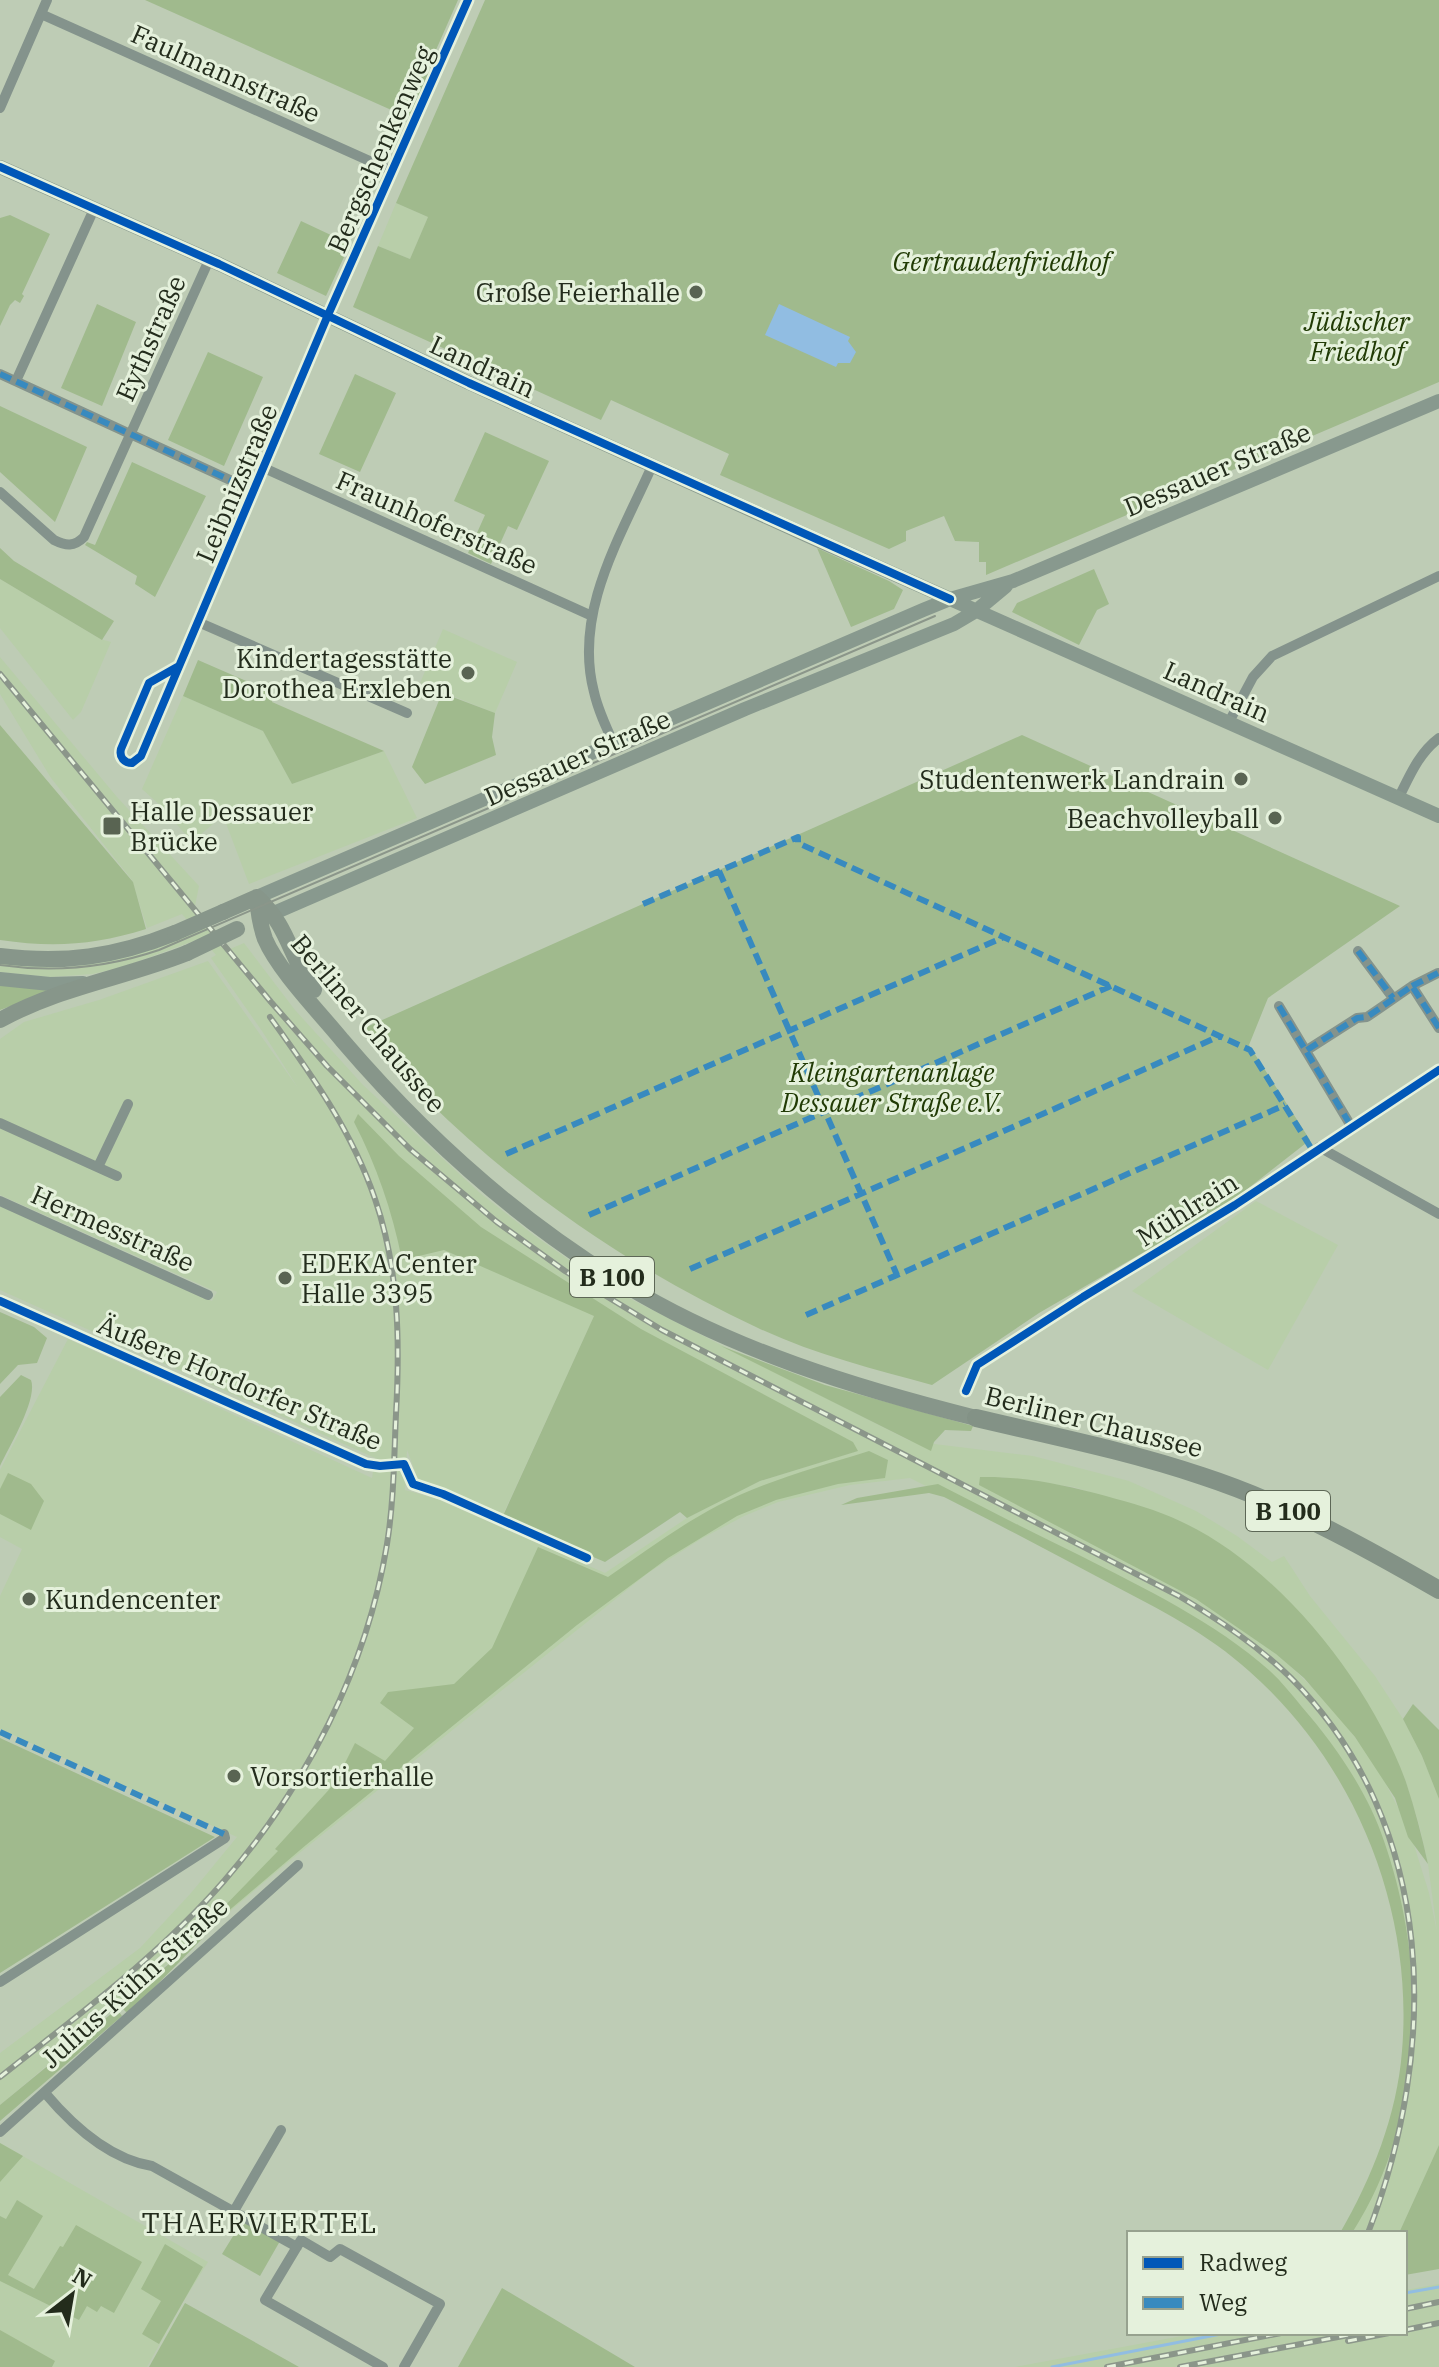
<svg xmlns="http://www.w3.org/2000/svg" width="1439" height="2367" viewBox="0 0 1439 2367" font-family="'IBM Plex Serif',serif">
  <rect width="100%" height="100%" fill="#beccb5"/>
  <!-- built -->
  <path fill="#b8cea9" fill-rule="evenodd" d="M396,203L428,217L410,259L378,246Z
    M0,579L100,639L111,642L81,712L73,720L0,628Z
    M443,629L517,662L495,713L420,683Z
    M0,657L117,797L199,886L195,906L230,949L244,943L295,1010L363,1085L480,1193L535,1236L609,1288L910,1441L1033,1456L1129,1481L1196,1511L1237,1536L1272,1562L1284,1556L1310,1596L1375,1676L1403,1719L1422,1756L1439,1799V2145L1399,2233H1351L1396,2119L1409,1994L1382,1845L1306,1719L1246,1661L1152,1599L910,1478L850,1485L778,1502L744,1516L701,1539L648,1573L287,1863L0,2105V2053L140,1948L191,1893L237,1837L0,1729V1596L22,1549L0,1537V1470L68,1339L372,1478L375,1458L0,1290V1206L212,1301L217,1292L0,1195V1039L24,1022L99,1000L208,961L298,1088L262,1031L211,958L216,955L202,938L120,968L92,974L50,977L0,972V963L59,968L99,963L128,957L196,931L182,914L147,928L132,880L51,778L0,694ZM374,1161L444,1249L403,1260L395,1225ZM594,1316L857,1451L760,1481L723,1499L687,1518L605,1573L437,1499L405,1490L407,1450L418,1479L501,1519ZM1000,1477L1074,1487L1180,1521L1240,1559L1270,1583L1300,1614L1362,1694L1393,1752L1406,1782L1420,1828L1428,1864L1437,1932L1429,1893L1409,1829L1376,1765L1331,1706L1273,1649L1201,1598Z
    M183,696L263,731L292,784L384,751L417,818L249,884L224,818L221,817L192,842L161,806L142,789Z
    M1256,1201L1338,1245L1268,1370L1132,1291Z
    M0,2143L208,2262L183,2302L147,2367H0Z
    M1439,2284V2367H1015L1198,2333H1405V2290Z"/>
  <!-- green -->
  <path fill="#a0ba8d" d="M145,0H458L432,59L416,121Z
    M485,0H1439V382L986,575V562H979V542L955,541L944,516L906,531V541L889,549L720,475L729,454L611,400L601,420L353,307L378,246L410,259L428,217L396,203Z
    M10,215L50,234L22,294L24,296L20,303L15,300L10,305L0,326V218Z
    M301,221L350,244L326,296L277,273Z
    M97,304L136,322L102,406L61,388Z
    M208,352L263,377L224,466L168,440Z
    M355,374L396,393L360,472L319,454Z
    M0,406L87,447L55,522L0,472Z
    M485,432L549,461L517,530L508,526L491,564L468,553L485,515L454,501Z
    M132,462L206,496L155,597L135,584L137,576L85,545L87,542L95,545Z
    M0,548L14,561L114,621L102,640L0,579Z
    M817,548L889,581L903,590L894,609L851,627Z
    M1094,569L1109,604L1097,610L1079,645L1012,612L1017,603Z
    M198,660L274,693L272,702L384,751L292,784L263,731L183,696Z
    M442,693L495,713L492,737L496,755L425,784L412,767Z
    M0,725L133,882L146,929C94,945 54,948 0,940Z
    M1022,735L1400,906L1268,998L1249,1045L1310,1140L1232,1201L1039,1313L932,1385C873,1369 813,1354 758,1328C636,1271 524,1195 428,1101C404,1078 384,1053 362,1029Z
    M0,984L48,989L49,992L0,1010Z
    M358,1114L399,1156L481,1227L641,1329L853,1442L858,1451L760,1481L687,1518L680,1512L605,1562L502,1518L594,1316L444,1250L402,1260C392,1210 377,1167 354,1122Z
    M0,1312L34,1327L47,1338L37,1363L18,1365L0,1384Z
    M721,1346L825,1385L973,1426L971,1431L945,1430L934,1442L931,1451Z
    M21,1375L31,1380C38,1399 9,1447 0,1466V1397Z
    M869,1451L888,1460L885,1478L838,1484L776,1500L737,1516L668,1558L577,1625L306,1845L179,1953L278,1851L275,1849L335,1783L355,1743L385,1761L414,1728L380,1703L388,1692L454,1684L492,1648L538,1547L608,1577C644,1552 679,1526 717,1506C765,1481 818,1467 869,1451Z
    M8,1473L31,1484L44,1501L31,1530L0,1514V1489Z
    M980,1477C1023,1476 1064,1485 1106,1496C1131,1503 1157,1510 1180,1521C1278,1566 1370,1682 1406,1782C1415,1809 1422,1837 1428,1864L1408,1837L1395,1798L1355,1737L1304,1678L1276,1654L1196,1599L979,1485Z
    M938,1484C985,1508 1031,1532 1079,1555C1144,1588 1215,1622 1270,1671C1282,1682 1292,1695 1302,1707C1336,1746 1368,1793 1384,1841C1428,1968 1426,2118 1352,2233H1340C1372,2178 1397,2115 1402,2051C1414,1909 1355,1764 1249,1671C1208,1634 1159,1609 1111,1584C1055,1554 1000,1525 944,1497L929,1493L841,1505L857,1498Z
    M1413,1704L1439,1730V1799L1422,1756L1403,1719Z
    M0,1738L215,1837L0,1973Z
    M200,1937L202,1939L128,2014L120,2006Z
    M117,2009L122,2016L0,2121V2105Z
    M0,2143L23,2156L0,2182Z
    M1439,2145V2269L1405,2275V2233H1399Z
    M17,2200L43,2216L8,2275L34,2289L60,2246L63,2247L76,2225L142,2262L114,2313L101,2306L97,2312L87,2306L79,2320L0,2281V2216L6,2219Z
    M243,2220L280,2241L260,2276L222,2254Z
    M165,2244L203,2267L159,2344L142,2334L161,2301L141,2289Z
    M502,2288L635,2367H458Z
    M185,2303L299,2367H149Z
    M0,2330L55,2361L52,2367H0Z"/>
  <!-- water -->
  <path fill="#91bde2" d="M779,304L850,337L848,341L856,352L850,363H838L836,367L765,335Z"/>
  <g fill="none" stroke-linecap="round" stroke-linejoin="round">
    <!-- stream -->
    <path stroke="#91bde2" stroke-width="3" d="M1405,2293L1439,2287
      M1052,2367L1226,2333"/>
    <!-- street -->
    <path stroke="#84938c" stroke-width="10" d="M41,14L392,171
      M0,108L47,0
      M0,374L254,491
      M16,381L94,209
      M264,468L592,616
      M0,492L54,540C66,546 74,547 84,537L209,260
      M198,622L407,713
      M179,666L149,683L121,749C119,757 124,763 132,763L141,756L328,315L468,0
      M1229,722L1253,677L1272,656L1439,576
      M614,744C606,727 598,710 594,692C573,612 621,536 652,466
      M1399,797C1410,775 1419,753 1439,738
      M1358,951L1393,998
      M1412,986L1438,973
      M1279,1006L1351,1126
      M1307,1050L1357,1018L1367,1017L1412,986L1439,1028
      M0,1123L117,1176
      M1319,1147L1439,1214
      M98,1167L128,1104
      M0,1201L208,1295
      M0,1301L366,1464L380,1466L404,1464L413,1484L443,1494L587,1558
      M966,1391L977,1365L1083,1297L1235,1205L1439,1070
      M0,1982L225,1838L224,1834
      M45,2093C72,2125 108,2159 152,2166L297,2247
      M0,2132L298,1865
      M234,2211L281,2130
      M383,2367L265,2300L301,2240L330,2257L340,2249L440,2304L404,2367"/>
    <!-- secondary -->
    <path stroke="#88998e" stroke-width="14" d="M0,167L219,264L469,383L815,539L1439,816
      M257,897L923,610L950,599L1013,581L1439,401
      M274,913L745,709L954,624L976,611L1006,586
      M0,979L50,984L83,983"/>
    <!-- primary -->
    <path stroke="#87968a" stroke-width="16" d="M257,897C258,911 260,925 265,939C278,970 320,1013 342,1040C424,1136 517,1220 625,1285C732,1350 856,1388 976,1418
      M257,897C290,928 289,957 314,990
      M223,912L257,897
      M0,956C64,964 115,957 175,933
      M0,1020C60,987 124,978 187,953"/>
    <!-- highway -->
    <path stroke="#839286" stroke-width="18" d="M976,1418C1052,1436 1128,1451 1202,1476C1285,1503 1363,1546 1439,1590"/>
    <!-- tram -->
    <path stroke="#8b968a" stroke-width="2" d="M0,965C55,973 106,968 159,950L935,616"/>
    <!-- rail casing -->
    <g stroke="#8b968a" stroke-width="6">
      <path id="rail" d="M0,674L271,1002L327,1066L410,1149L497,1222L565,1271L662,1330L1179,1596C1219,1620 1257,1645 1291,1678C1439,1827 1439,2049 1368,2233
        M0,2077C78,2015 159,1956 224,1881C306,1786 367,1668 387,1544C394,1501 394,1457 396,1414C400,1341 399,1269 375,1199C352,1131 311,1074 270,1017
        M1405,2309L1439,2302
        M1405,2330L1439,2323
        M1348,2341L1389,2333
        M1107,2367L1281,2333
        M1180,2367L1359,2333"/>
    </g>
    <!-- rail -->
    <use href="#rail" stroke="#e5f1dc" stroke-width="3" stroke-dasharray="9" stroke-linecap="butt"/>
    <!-- primary-bridge -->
    <path stroke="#87968a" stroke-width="16" d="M175,933L223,912
      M187,953L237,929"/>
    <!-- quiet -->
    <path stroke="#388abf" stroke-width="6" stroke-dasharray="12 6" stroke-linecap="butt" d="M0,374L254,491
      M719,871L897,1275
      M643,904L798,837V843L1250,1050L1313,1151
      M1358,951L1393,998
      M1412,986L1438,973
      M1279,1006L1351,1126
      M1307,1050L1357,1018L1367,1017L1412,986L1439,1028
      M506,1154L1004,937
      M589,1215L1111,986
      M690,1269L1220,1036
      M806,1315L1285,1105
      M0,1732L224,1834"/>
    <!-- cycleway casing -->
    <g stroke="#e5f1dc" stroke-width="13">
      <path id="cycleway" d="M0,167L219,264L469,383L950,599
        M179,666L149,683L121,749C119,757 124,763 132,763L141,756L328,315L468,0
        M0,1301L366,1464L380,1466L404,1464L413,1484L443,1494L587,1558
        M966,1391L977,1365L1083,1297L1235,1205L1439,1070"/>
    </g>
    <!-- cycleway -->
    <use href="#cycleway" stroke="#0057b8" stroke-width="8"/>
  </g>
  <!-- markers -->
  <g fill="#596452" stroke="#e5f1dc" stroke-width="3">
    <circle cx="696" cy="292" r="8"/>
    <circle cx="468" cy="673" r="8"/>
    <circle cx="1241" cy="779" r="8"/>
    <circle cx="1275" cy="818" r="8"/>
    <rect x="102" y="816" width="20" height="20" rx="4"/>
    <circle cx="285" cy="1278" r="8"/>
    <circle cx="29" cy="1599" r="8"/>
    <circle cx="234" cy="1776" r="8"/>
  </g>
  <g text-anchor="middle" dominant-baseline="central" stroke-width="6" stroke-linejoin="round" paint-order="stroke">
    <!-- shield labels -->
    <g fill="#e5f1dc" stroke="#5d6756" stroke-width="2">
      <rect x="570" y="1257" width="84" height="40" rx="6"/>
      <rect x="1246" y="1491" width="84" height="40" rx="6"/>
    </g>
    <g font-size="24" font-weight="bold" fill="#232c1c">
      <text x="612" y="1277">B 100</text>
      <text x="1288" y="1511">B 100</text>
    </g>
    <!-- street labels -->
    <g font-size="26" fill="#232c1c" stroke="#e5f1dc">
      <text transform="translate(226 73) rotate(24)">Faulmannstraße</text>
      <text transform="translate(380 149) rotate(-66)">Bergschenkenweg</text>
      <text transform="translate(150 338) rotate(-66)">Eythstraße</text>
      <text transform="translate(483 366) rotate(25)">Landrain</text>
      <text transform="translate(1217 469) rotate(-23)">Dessauer Straße</text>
      <text transform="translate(236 483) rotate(-67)">Leibnizstraße</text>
      <text transform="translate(437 522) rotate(24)">Fraunhoferstraße</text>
      <text transform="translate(1217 691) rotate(24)">Landrain</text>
      <text transform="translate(577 757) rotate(-24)">Dessauer Straße</text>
      <text transform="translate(369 1023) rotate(50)">Berliner Chaussee</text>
      <text transform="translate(1187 1209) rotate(-32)">Mühlrain</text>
      <text transform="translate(113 1228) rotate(24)">Hermesstraße</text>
      <text transform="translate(240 1382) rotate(23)">Äußere Hordorfer Straße</text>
      <text transform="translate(1094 1421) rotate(14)">Berliner Chaussee</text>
      <text transform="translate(134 1982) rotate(-42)">Julius-Kühn-Straße</text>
    </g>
    <!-- park labels -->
    <g font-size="26" font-style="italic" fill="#213b05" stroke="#e5f1dc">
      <text x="1001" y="261">Gertraudenfriedhof</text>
      <text x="1357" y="321">Jüdischer<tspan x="1357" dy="30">Friedhof</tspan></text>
      <text x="892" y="1072">Kleingartenanlage<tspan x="892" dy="30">Dessauer Straße e.V.</tspan></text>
    </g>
    <!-- poi labels -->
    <g font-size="26" fill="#232c1c" stroke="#e5f1dc" text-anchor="end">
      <text x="680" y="292">Große Feierhalle</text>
      <text x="452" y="658">Kindertagesstätte<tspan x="452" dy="30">Dorothea Erxleben</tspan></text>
      <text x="1225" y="779">Studentenwerk Landrain</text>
      <text x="130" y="811" text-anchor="start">Halle Dessauer<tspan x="130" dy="30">Brücke</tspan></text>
      <text x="1259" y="818">Beachvolleyball</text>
      <text x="301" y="1263" text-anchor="start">EDEKA Center<tspan x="301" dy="30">Halle 3395</tspan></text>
      <text x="45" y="1599" text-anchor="start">Kundencenter</text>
      <text x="250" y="1776" text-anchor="start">Vorsortierhalle</text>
    </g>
    <!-- neighbourhood labels -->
    <g font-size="28" letter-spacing="2" fill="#232c1c" stroke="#e5f1dc">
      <text x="260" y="2222">THAERVIERTEL</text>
    </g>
  </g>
  <!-- legend -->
  <rect x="1127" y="2231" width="280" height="104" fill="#e5f1dc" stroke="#97a28f" stroke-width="2"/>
  <rect x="1143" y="2257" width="40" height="12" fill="#0057b8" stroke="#97a28f" stroke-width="2"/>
  <text x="1199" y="2271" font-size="24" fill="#232c1c">Radweg</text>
  <rect x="1143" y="2297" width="40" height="12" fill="#388abf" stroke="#97a28f" stroke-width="2"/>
  <text x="1199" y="2311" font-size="24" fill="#232c1c">Weg</text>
  <!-- north arrow -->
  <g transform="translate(72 2295) rotate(31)" stroke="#e5f1dc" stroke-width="6" paint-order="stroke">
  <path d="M0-6L14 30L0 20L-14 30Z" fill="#232c1c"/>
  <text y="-12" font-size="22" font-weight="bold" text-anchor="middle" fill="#232c1c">N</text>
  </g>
</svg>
